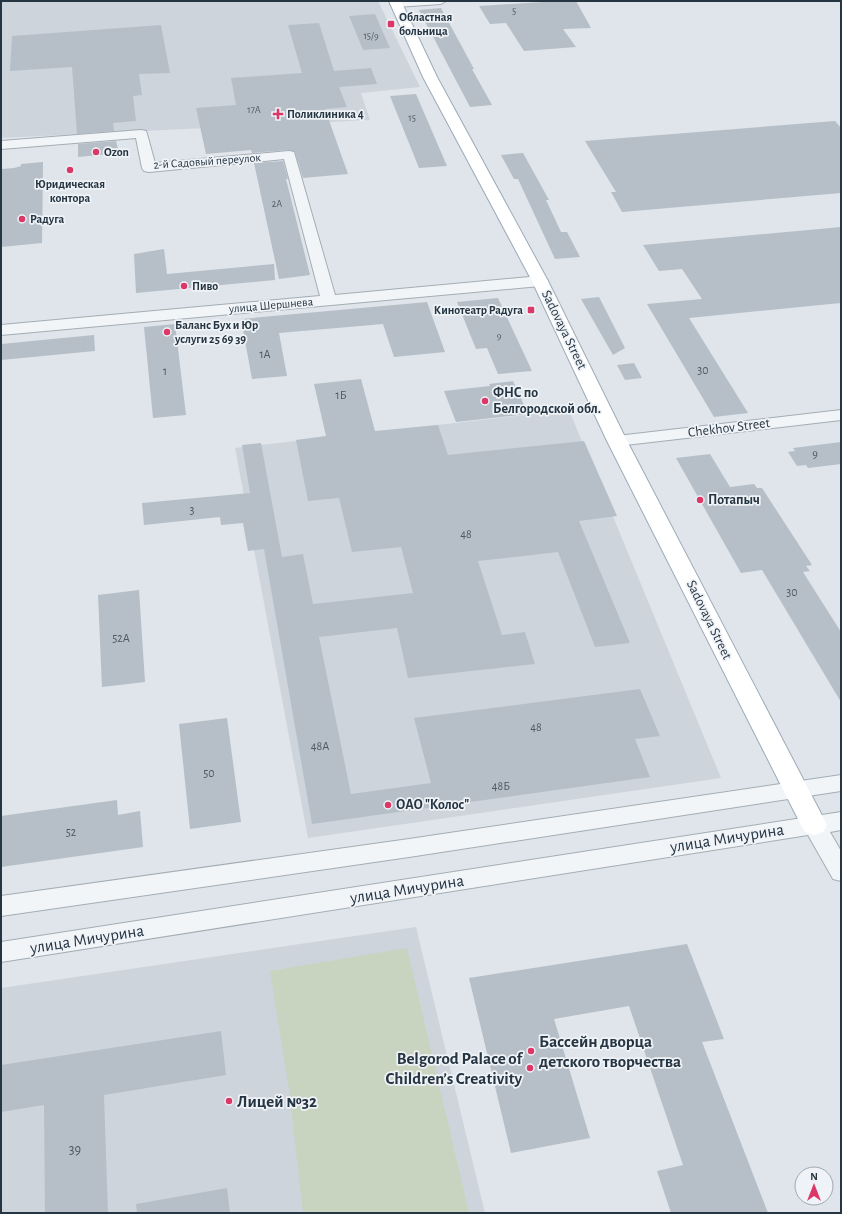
<svg xmlns="http://www.w3.org/2000/svg" width="842" height="1214" viewBox="0 0 842 1214" font-family="'Alegreya Sans',sans-serif">
  <rect width="100%" height="100%" fill="#dfe5ea"/>
  <!-- built -->
  <path fill="#cdd4dc" d="M1,1H378L420,87L361,93L370,120L1,138Z
    M569,410L721,778L308,838L235,448Z
    M416,927L485,1213H1V988Z"/>
  <!-- green -->
  <path fill="#c8d4bf" d="M407,948L469,1213H303L289,1089L270,971Z"/>
  <!-- building -->
  <path fill="#b6bfc7" d="M559,1H576L591,28L563,29L576,47L524,51L506,23L490,24L479,6Z
    M441,8L474,69H472L492,105L470,107L419,10Z
    M375,14L390,48L363,50L349,16Z
    M319,23L334,71L371,68L377,84L339,87L347,107L325,109L348,174L303,178L295,152L289,150L252,153L251,150L206,154L196,108L236,105L231,78L302,73L288,25Z
    M161,25L170,73L139,74L142,95L133,96L136,121L113,123L114,131L77,134L72,67L10,71L12,36Z
    M416,94L447,166L419,168L390,96Z
    M835,121L841,128V193L622,212L611,192H616L585,141Z
    M116,141L119,153L78,157V144Z
    M523,153L549,200H546L561,232H567L580,257L555,259L518,179H514L501,155Z
    M283,161L288,179H286L310,275L279,279L254,163Z
    M43,162L42,243L1,247V169L14,168L21,166V164Z
    M841,227V303L689,318L748,413L714,417L647,304L702,299L682,269L659,271L643,245Z
    M164,249L167,274L274,264L275,280L136,293L134,254Z
    M599,297L625,348L613,355L581,299Z
    M498,298L532,371L498,374L487,348L476,349L457,302Z
    M427,302L445,352L394,357L383,324L279,333L287,376L252,379L241,319Z
    M175,324L186,415L153,418L144,327Z
    M94,335L95,351L1,360V344Z
    M634,363L642,378L625,380L617,365Z
    M361,379L375,431L438,425L448,455L584,441L617,516L579,521L630,643L595,647L558,552L478,561L502,635L525,632L535,664L408,678L397,628L319,637L351,794L431,783L414,718L640,689L660,736L635,739L650,777L312,824L264,549L248,551L243,523L221,525L220,517L144,525L142,503L250,493L242,445L261,443L282,557L303,554L313,604L413,593L401,547L352,552L339,498L308,501L296,440L326,436L314,384Z
    M513,381L528,414L456,422L444,391L490,386L489,384Z
    M841,442V464L808,468L806,465L797,466L788,452L795,451L793,448Z
    M710,454L730,487L754,484L757,488H762L812,565L806,566L810,571L803,572L841,632V702L762,570L741,573L676,458Z
    M139,590L145,682L102,687L98,595Z
    M227,718L241,822L190,829L179,724Z
    M117,800L118,815L140,811L143,847L1,867V816Z
    M687,944L724,1039L702,1042L768,1213H671L657,1171L683,1165L629,1006L554,1019L590,1138L511,1153L469,978Z
    M221,1031L226,1075L104,1095L108,1213H45L44,1105L1,1112V1065Z
    M227,1188L230,1213H137L136,1204Z"/>
  <g fill="none" stroke-linecap="round" stroke-linejoin="round">
    <!-- minor casing -->
    <g stroke="#a4adb4" stroke-width="2">
      <path id="minor" d="M395,1H446L441,4L396,7L390,4Z
        M141,130L146,131L147,134L155,163L289,151L294,152L335,295L540,276L545,278L548,281L545,284L540,286L1,335V325L320,296L284,159L149,172L144,171L142,168L136,138L1,149V141Z
        M841,410V420L617,446L611,445L608,441L611,437L617,436Z
        M841,775V791L409,857L1,916V896L409,839Z
        M841,812V830L830,832L841,851V881L833,879L808,835L1,962V942Z"/>
    </g>
    <!-- major casing -->
    <g stroke="#9dabb7" stroke-width="2">
      <path id="major" d="M389,1H401L437,77L548,281L627,441L827,825L823,832L814,835L805,832L801,825L607,441L532,281L423,77Z"/>
    </g>
    <!-- minor -->
    <use href="#minor" fill="#f2f5f8" fill-rule="evenodd"/>
    <!-- major -->
    <use href="#major" fill="#fff" fill-rule="evenodd"/>
  </g>
  <!-- markers -->
  <g fill="#db3868" stroke="#eff3f7" stroke-width="1.5">
    <rect x="387" y="20" width="8" height="8" rx="2"/>
    <path d="M276 108h4v4h4v4h-4v4h-4v-4h-4v-4h4z"/>
    <circle cx="96" cy="152" r="4"/>
    <circle cx="70" cy="170" r="4"/>
    <circle cx="22" cy="219" r="4"/>
    <circle cx="184" cy="286" r="4"/>
    <rect x="527" y="306" width="8" height="8" rx="2"/>
    <circle cx="167" cy="332" r="4"/>
    <circle cx="485" cy="401" r="4"/>
    <circle cx="700" cy="500" r="4"/>
    <circle cx="388" cy="805" r="4"/>
    <circle cx="531" cy="1051" r="4"/>
    <circle cx="530" cy="1068" r="4"/>
    <circle cx="229" cy="1101" r="4"/>
  </g>
  <g text-anchor="middle" dominant-baseline="central" stroke-width="3.5" stroke-linejoin="round" paint-order="stroke">
    <!-- far-number labels -->
    <g font-size="10" fill="#4a5863">
      <text x="514" y="11">5</text>
      <text x="371" y="36">15/9</text>
      <text x="254" y="110">17А</text>
      <text x="412" y="118">15</text>
      <text x="277" y="204">2А</text>
      <text x="499" y="336">9</text>
    </g>
    <!-- far-poi labels -->
    <g font-size="12" font-weight="bold" fill="#263542" stroke="#eff3f7" text-anchor="start">
      <text x="399" y="17">Областная<tspan x="399" dy="14">больница</tspan></text>
      <text x="287" y="114">Поликлиника 4</text>
      <text x="104" y="152">Ozon</text>
      <text x="70" y="184" text-anchor="middle">Юридическая<tspan x="70" dy="14">контора</tspan></text>
      <text x="30" y="219">Радуга</text>
      <text x="192" y="286">Пиво</text>
      <text x="523" y="310" text-anchor="end">Кинотеатр Радуга</text>
      <text x="175" y="325">Баланс Бух и Юр<tspan x="175" dy="14">услуги 25 69 39</tspan></text>
    </g>
    <!-- far-street labels -->
    <g font-size="12" fill="#263542" stroke="#eff3f7">
      <text transform="translate(207 161) rotate(-4)">2-й Садовый переулок</text>
      <text transform="translate(271 305) rotate(-5)">улица Шершнева</text>
    </g>
    <!-- number labels -->
    <g font-size="12" fill="#4a5863">
      <text x="265" y="354">1А</text>
      <text x="703" y="370">30</text>
      <text x="165" y="371">1</text>
      <text x="341" y="395">1Б</text>
      <text x="815" y="454">9</text>
      <text x="192" y="510">3</text>
      <text x="466" y="534">48</text>
      <text x="792" y="592">30</text>
      <text x="121" y="638">52А</text>
      <text x="536" y="727">48</text>
      <text x="320" y="746">48А</text>
      <text x="209" y="773">50</text>
      <text x="501" y="786">48Б</text>
      <text x="71" y="832">52</text>
    </g>
    <!-- street labels -->
    <g font-size="14" fill="#263542" stroke="#eff3f7">
      <text transform="translate(564 330) rotate(64)">Sadovaya Street</text>
      <text transform="translate(729 428) rotate(-7)">Chekhov Street</text>
      <text transform="translate(709 620) rotate(64)">Sadovaya Street</text>
    </g>
    <!-- poi labels -->
    <g font-size="14" font-weight="bold" fill="#263542" stroke="#eff3f7" text-anchor="start">
      <text x="493" y="393">ФНС по<tspan x="493" dy="16">Белгородской обл.</tspan></text>
      <text x="708" y="500">Потапыч</text>
      <text x="396" y="805">ОАО "Колос"</text>
    </g>
    <!-- near-number labels -->
    <g font-size="14" fill="#4a5863">
      <text x="75" y="1150">39</text>
    </g>
    <!-- near-street labels -->
    <g font-size="17" fill="#263542" stroke="#eff3f7">
      <text transform="translate(727 838) rotate(-9)">улица Мичурина</text>
      <text transform="translate(407 889) rotate(-9)">улица Мичурина</text>
      <text transform="translate(87 939) rotate(-9)">улица Мичурина</text>
    </g>
    <!-- near-poi labels -->
    <g font-size="17" font-weight="bold" fill="#263542" stroke="#eff3f7" text-anchor="start">
      <text x="539" y="1041">Бассейн дворца<tspan x="539" dy="20">детского творчества</tspan></text>
      <text x="522" y="1058" text-anchor="end">Belgorod Palace of<tspan x="522" dy="20">Children’s Creativity</tspan></text>
      <text x="237" y="1101">Лицей №32</text>
    </g>
  </g>
  <!-- border -->
  <rect width="842" height="1214" fill="none" stroke="#263542" stroke-width="4"/>
  <!-- north arrow -->
  <g transform="translate(814 1186)"><circle r="19" fill="#eff3f7" stroke="#9fa7af"/>
  <path d="M0-3L7 15L0 10L-7 15Z" fill="#db3868"/>
  <text y="-6" font-size="11" font-weight="bold" text-anchor="middle" fill="#263542">N</text>
  </g>
</svg>
